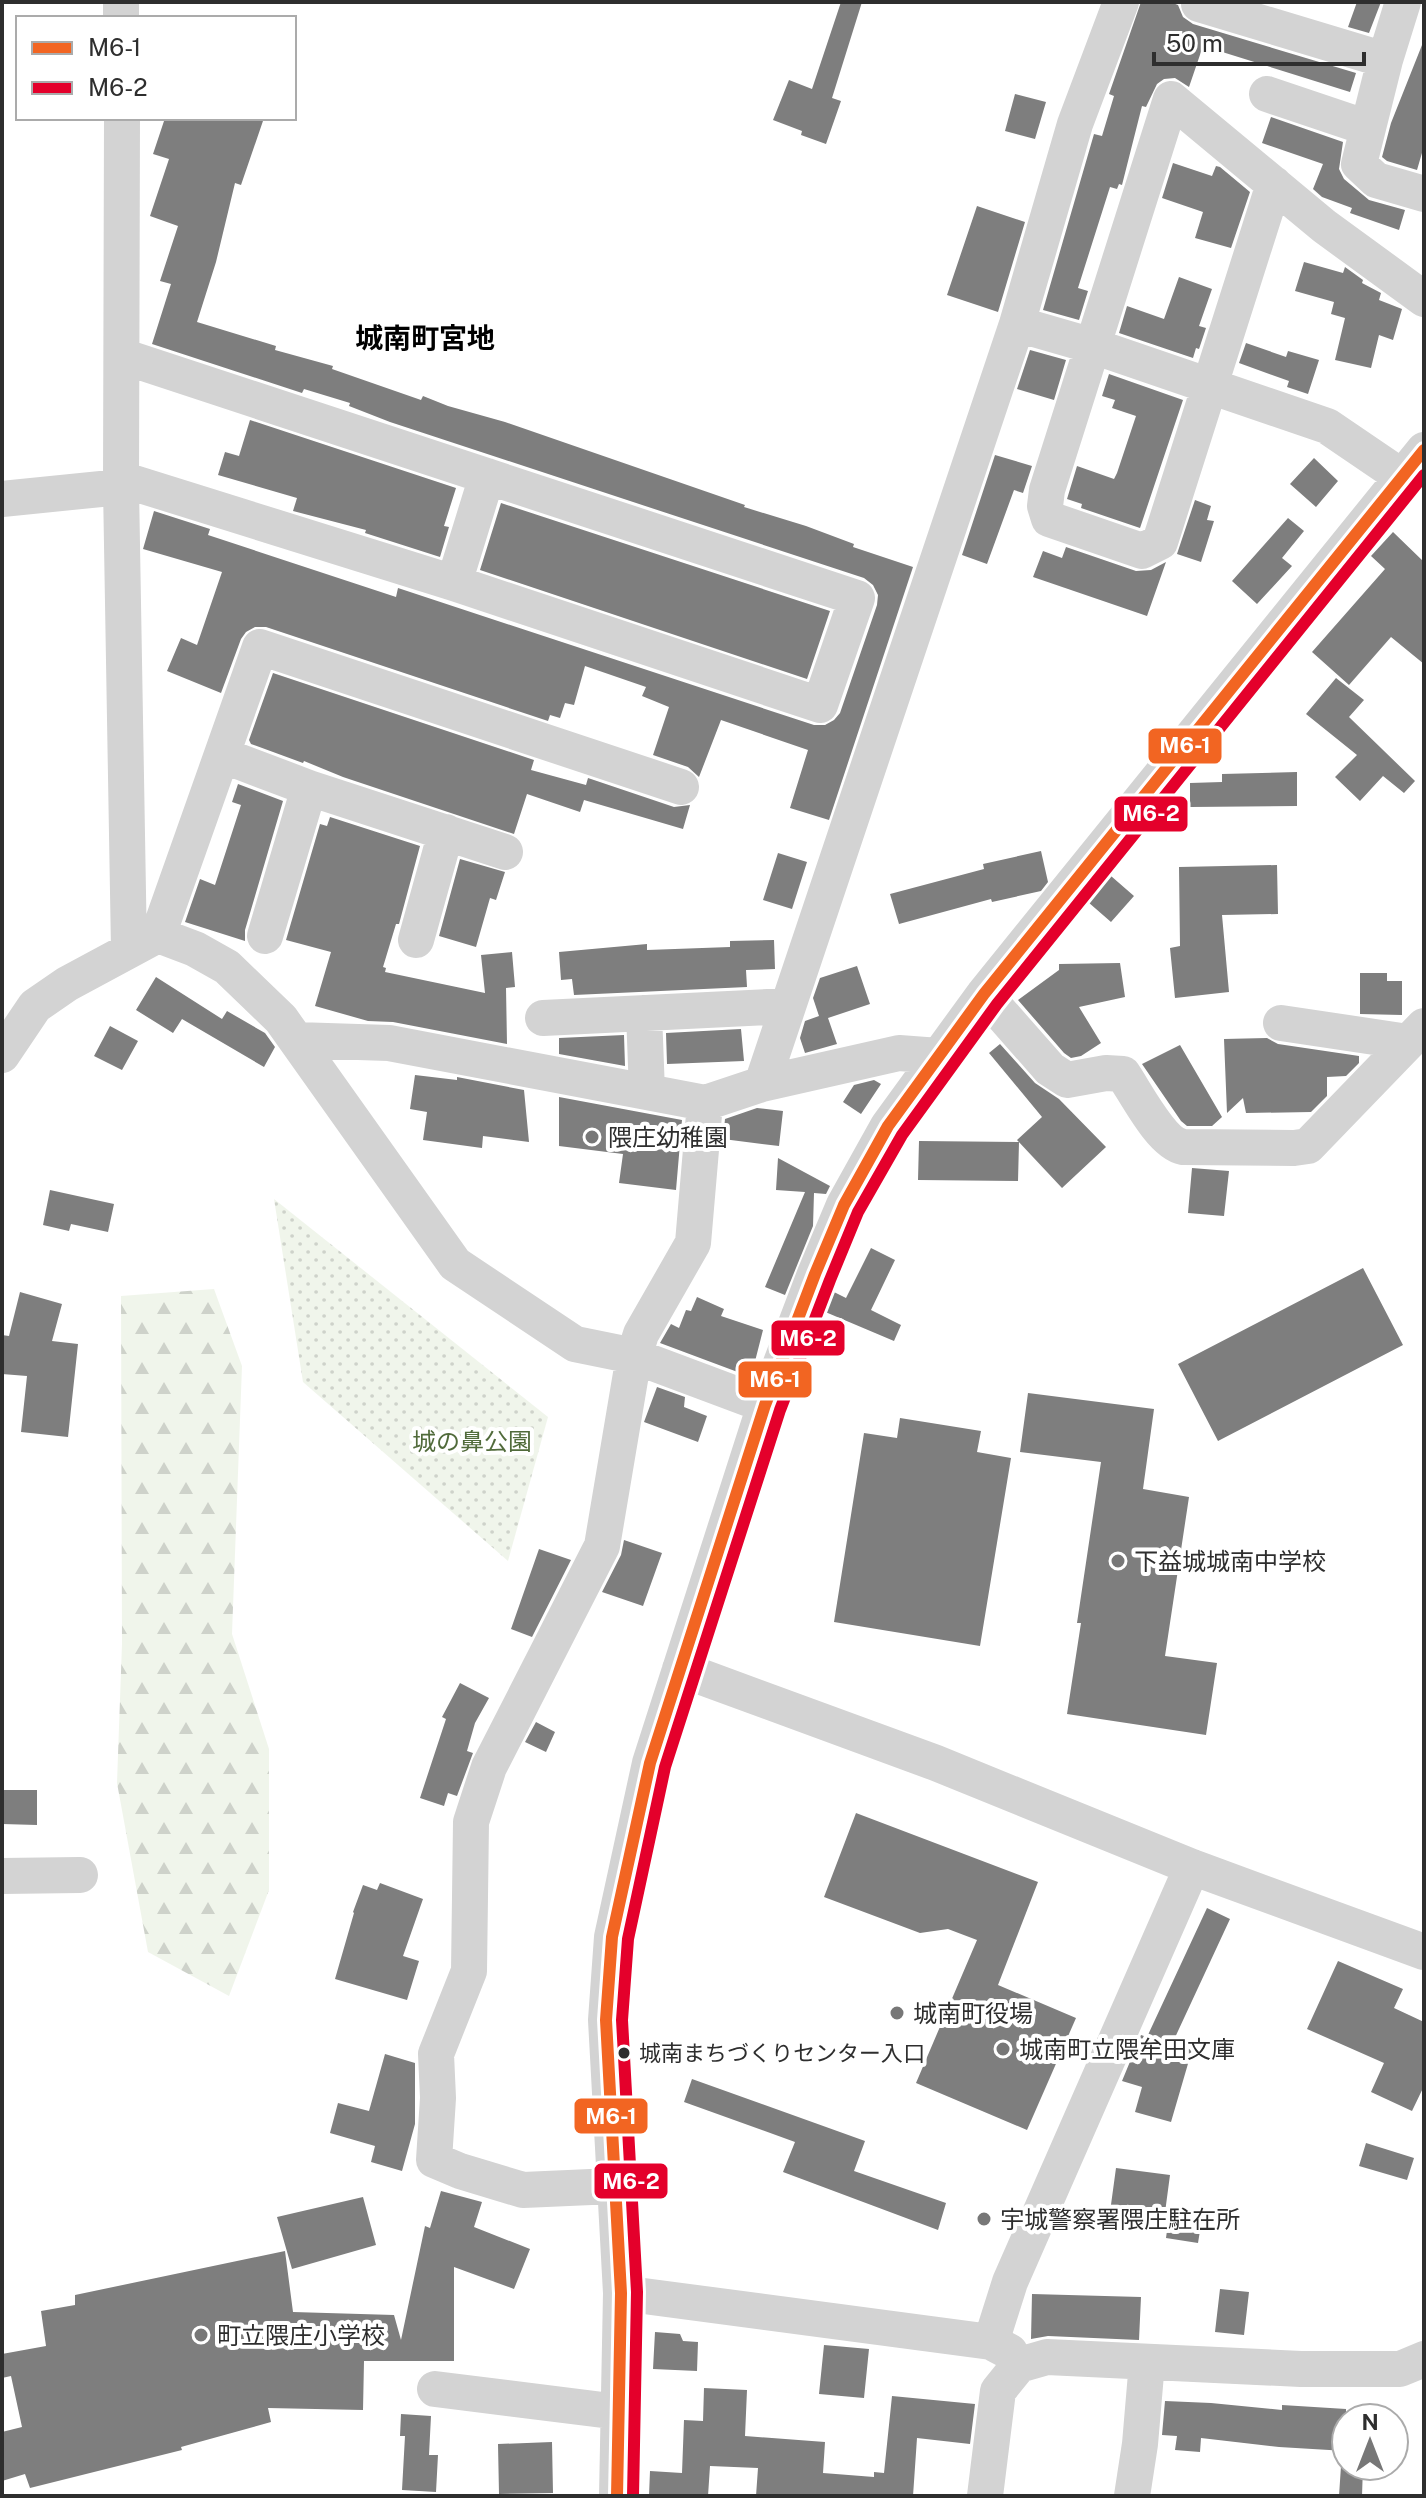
<svg xmlns="http://www.w3.org/2000/svg" width="1426" height="2498" viewBox="0 0 1426 2498" font-family="'Public Sans','Noto Sans JP',sans-serif">
  <defs>
    <pattern id="forest-firs" width="22" height="20" patternUnits="userSpaceOnUse" patternTransform="scale(2)"><rect width="22" height="20" fill="#f0f5eb"/><path d="M5 1l3.5 6h-7zM16 11l3.5 6h-7z" fill="#ced2ca"/></pattern>
    <pattern id="park-dots" width="8" height="8" patternUnits="userSpaceOnUse" patternTransform="scale(2)"><rect width="8" height="8" fill="#f0f5eb"/><path d="M2 2h.1M6 6h.1" fill="none" stroke="#ced2ca" stroke-width="1.8" stroke-linecap="round"/></pattern>
  </defs>
  <rect width="100%" height="100%" fill="#fff"/>
  <!-- forest -->
  <path fill="url(#forest-firs)" d="M214,1289L242,1366L232,1634L269,1749V1890L229,1996L148,1952L117,1783L122,1644L121,1296Z"/>
  <!-- park -->
  <path fill="url(#park-dots)" d="M274,1199L548,1417L508,1561L303,1382Z"/>
  <!-- building -->
  <path fill="#7e7e7e" d="M841,2H862L832,98L841,101L826,144L801,135L802,131L773,120L789,80L812,89Z
    M1141,2H1170L1178,5L1183,17L1193,24L1356,73L1350,92L1203,46L1189,87L1175,78L1164,79L1157,84L1146,107L1142,106L1122,185L1119,184L1117,189L1110,187L1078,288L1088,291L1079,320L1043,310L1094,134L1102,136L1114,96L1109,94Z
    M1357,2H1381L1369,33L1348,27Z
    M1422,45L1424,146L1417,170L1387,161L1382,157L1391,123Z
    M1015,94L1046,102L1035,139L1005,131Z
    M1271,117L1343,142L1339,169L1344,179L1369,200L1405,210L1399,230L1350,213L1352,208L1322,197L1313,189L1323,164L1262,143Z
    M165,118H264L241,185L235,183L216,262L197,322L276,346L275,350L333,366L332,369L421,400L423,396L448,406L505,422L745,505L744,507L806,526L854,544L853,547L913,567L829,820L790,808L808,750L721,720L699,777L688,767L653,755L669,707L642,696L646,687L585,666L574,705L565,703L560,718L550,715L548,721L266,627H255L246,632L241,639L221,693L167,671L181,638L197,645L222,572L143,549L154,511L210,529L208,535L396,597L398,588L814,725H825L834,720L840,713L877,605L878,595L873,585L864,578L390,422L349,406L350,403L304,389L302,393L152,344L171,284L160,281L178,226L150,216L169,159L153,154Z
    M1173,163L1212,176L1216,166L1220,167L1250,192L1231,248L1195,238L1203,212L1162,198Z
    M977,206L1025,222L998,312L947,295Z
    M1304,262L1343,273L1345,267L1363,280L1362,283L1381,293L1379,300L1402,309L1393,340L1379,335L1371,368L1335,360L1345,318L1331,314L1334,302L1295,291Z
    M1179,277L1212,289L1199,326L1206,328L1199,349L1196,348L1193,358L1119,333L1127,306L1164,319Z
    M1246,343L1286,357L1288,351L1319,360L1308,394L1287,387L1289,381L1239,363Z
    M1030,350L1066,360L1054,400L1017,389Z
    M1109,374L1183,400L1140,528L1081,508L1082,504L1067,499L1077,466L1114,479L1117,473L1136,416L1112,408L1115,400L1102,396Z
    M250,420L456,488L444,526L449,527L440,557L365,533L366,530L293,511L297,498L218,475L225,452L239,456Z
    M995,455L1032,466L1023,493L1014,490L987,564L962,555Z
    M1314,458L1338,481L1316,507L1290,484Z
    M1195,500L1211,506L1207,520L1214,521L1201,562L1177,554Z
    M501,503L830,611L807,679L480,570Z
    M1288,518L1304,531L1282,558L1292,566L1257,604L1232,581Z
    M1393,532L1424,562V664L1391,637L1349,685L1312,652L1385,569L1371,556Z
    M1066,547L1136,571L1151,570L1166,562L1147,616L1033,577L1043,551L1062,558Z
    M273,673L534,760L531,770L586,785L588,778L674,807L690,805L683,829L584,800L580,812L527,794L514,834L343,777L304,761L303,763L251,744L249,740Z
    M1336,678L1364,700L1349,717L1415,781L1404,793L1383,776L1360,801L1335,777L1357,755L1306,714Z
    M1297,772V806L1190,807V783L1222,782V774Z
    M238,784L283,801L245,930V941L185,922L200,879L215,885L241,805L232,802Z
    M330,817L420,846L399,924H396L383,967L386,968L385,972L485,993L481,955L512,952L515,987L506,988L507,1044L393,1022L368,1021L315,1006L331,952L286,940L320,824L327,826Z
    M1041,851L1048,882L1041,891L992,902L991,899L899,924L890,894L984,869L983,864Z
    M778,853L807,862L792,909L763,900Z
    M460,859L505,872L496,900L490,898L476,947L439,936Z
    M1277,865L1278,914L1222,915L1229,992L1175,998L1170,948L1180,946L1179,867Z
    M1111,876L1134,896L1111,922L1088,902Z
    M774,940L775,969L746,970L747,987L574,995L572,979L561,980L559,952L647,944V950L730,947V941Z
    M1120,963L1125,997L1079,1007L1101,1043L1081,1056L1071,1058L1064,1053L1018,1000L1059,970V964Z
    M857,966L870,1004L828,1018L837,1044L805,1053L800,1038L805,1021L819,1016L813,998L820,978Z
    M1360,973H1387V981H1402V1015L1360,1014Z
    M156,977L222,1019L227,1011L265,1033L275,1047L264,1067L182,1019L173,1033L136,1010Z
    M110,1026L138,1041L122,1070L94,1056Z
    M741,1029L744,1061L667,1064L666,1033Z
    M624,1035L625,1066L559,1054V1038Z
    M1267,1038L1278,1044L1359,1056V1063L1346,1076L1327,1077V1096L1311,1112L1246,1113L1243,1098L1227,1113L1224,1039Z
    M1000,1044L1035,1083L1059,1099L1106,1147L1062,1188L1017,1140L1042,1117L989,1053Z
    M1180,1045L1222,1117L1212,1126H1187L1181,1121L1142,1064Z
    M415,1075L457,1080V1077L524,1090L529,1142L483,1136L482,1148L423,1140L427,1112L410,1109Z
    M874,1080L881,1084L861,1114L843,1102L854,1085Z
    M559,1097L682,1120L676,1190L619,1183L623,1154L559,1146Z
    M757,1108L783,1111L779,1146L723,1139L725,1119Z
    M919,1141L1019,1142L1018,1181L918,1180Z
    M778,1158L830,1186L826,1194L814,1193L813,1226L785,1295L765,1287L805,1192L776,1190Z
    M1192,1168L1229,1171L1224,1216L1188,1213Z
    M50,1190L114,1204L108,1232L71,1224L69,1231L43,1225Z
    M871,1248L895,1260L871,1310L901,1325L894,1341L823,1311L832,1291L846,1298Z
    M1363,1268L1403,1345L1218,1441L1178,1364Z
    M20,1292L62,1304L52,1341L78,1344L68,1437L21,1432L27,1376L2,1374V1335L9,1336Z
    M697,1297L724,1309L721,1316L763,1330L751,1377L660,1343L671,1324L679,1328L686,1310L691,1311Z
    M657,1387L685,1397L684,1407L707,1416L698,1442L644,1422Z
    M1028,1393L1154,1409L1143,1489L1189,1497L1165,1656L1217,1663L1206,1735L1067,1714L1081,1623H1077L1101,1462L1020,1452Z
    M900,1418L981,1431L977,1452L1011,1458L980,1646L834,1622L864,1433L897,1438Z
    M624,1540L662,1553L643,1606L602,1592L621,1555Z
    M539,1549L571,1560L532,1637L511,1629Z
    M460,1683L489,1698L475,1723L467,1751L473,1753L457,1796L448,1793L444,1806L420,1798L446,1719L442,1717Z
    M536,1722L555,1732L546,1752L525,1742Z
    M2,1790H37V1825L2,1824Z
    M856,1813L1038,1882L998,1985L1076,2018L1027,2130L916,2083L977,1940L948,1929L920,1933L824,1897Z
    M380,1883L423,1899L403,1956L419,1961L407,2000L335,1979L354,1913L353,1912L363,1885L377,1890Z
    M1207,1908L1230,1919L1172,2044L1192,2050L1171,2122L1135,2112L1142,2087L1122,2081L1141,2035L1147,2037Z
    M1338,1961L1403,1989L1394,2008L1424,2022V2086L1412,2111L1371,2092L1384,2063L1307,2029Z
    M385,2054L415,2063V2124L402,2171L371,2162L375,2146L330,2133L338,2103L369,2111Z
    M692,2079L865,2141L854,2171L946,2203L938,2230L783,2172L795,2142L684,2102Z
    M1366,2143L1414,2158L1407,2180L1359,2166Z
    M1116,2168L1170,2175L1164,2220L1110,2212Z
    M441,2191L482,2202L474,2227L530,2249L514,2289L454,2267V2361H364L363,2410L268,2408L271,2422L181,2447L182,2450L30,2488L25,2474L2,2481V2432L22,2427L11,2376L2,2378V2354L46,2346L41,2311L75,2305V2295L285,2251L293,2312L394,2315L401,2340L425,2226L430,2228Z
    M363,2197L376,2245L292,2269L277,2217Z
    M1170,2208L1203,2212L1198,2243L1166,2238Z
    M1220,2289L1249,2292L1244,2335L1215,2332Z
    M1032,2294L1141,2297L1139,2340L1048,2336L1031,2339Z
    M655,2332L680,2334L683,2341L698,2342L697,2371L653,2369Z
    M824,2345L869,2349L864,2398L819,2394Z
    M704,2388L747,2390L745,2436L825,2442L823,2473L874,2477V2472L884,2473L892,2396L975,2404L970,2444L917,2438L913,2496H756L758,2468L710,2466L708,2496H649L650,2471L682,2473L684,2420L703,2421Z
    M1165,2401L1211,2403L1282,2410V2405L1346,2409V2451L1279,2447L1201,2438L1200,2452L1175,2450L1177,2436L1162,2435Z
    M401,2414L431,2416L429,2455H438L436,2492L402,2490L405,2436H400Z
    M552,2442L553,2493L499,2494L498,2444Z
    M1341,2466H1363L1362,2496H1339Z"/>
  <g fill="none" stroke-linecap="round" stroke-linejoin="round">
    <!-- minor -->
    <path stroke="#d3d3d3" stroke-width="36" d="M121,2V18
      M1199,2V4L1385,60
      M1403,2L1385,60L1359,164L1376,180L1424,194
      M1267,94L1368,128
      M122,118L121,487L129,950
      M1274,184L1160,542L1142,551L1049,519L1045,506L1047,490L1171,99L1324,226L1424,299
      M1017,324L1093,346L1327,426L1402,477
      M121,479L454,583L820,705L857,598L122,356
      M2,499L121,487
      M454,583L487,476
      M222,755L309,788L505,852
      M158,935L260,647L681,787
      M265,936L309,788
      M416,940L446,832
      M984,994L1050,1069L1067,1080L1106,1073L1123,1074C1136,1093 1161,1143 1183,1147L1294,1148L1308,1146L1424,1026
      M644,1013L647,1092
      M543,1018L788,1006
      M1281,1023L1408,1042
      M296,1040L389,1043L705,1103
      M2,1055L35,1006L67,984L158,935L195,949L227,967L281,1019L455,1264L575,1344L634,1356L765,1405
      M939,1056L899,1053L762,1084L1017,324L1075,124L1121,2
      M680,1669L936,1763L1192,1867L1424,1952
      M2,1876L80,1875
      M614,2186L523,2190L460,2171L434,2160L438,2098L436,2054L469,1971L471,1822L489,1767L602,1546L634,1356L641,1334L693,1243L705,1103L762,1084
      M621,2293L991,2342L1010,2352
      M991,2342L1010,2282L1192,1867
      M435,2389L619,2412
      M617,2496L621,2293L606,2020L612,1937L650,1763L765,1405L815,1274L844,1205L888,1126L984,994L1424,450
      M985,2496L998,2391L1019,2365L1047,2357L1301,2369H1400L1424,2359
      M1132,2496L1140,2444L1147,2362"/>
    <!-- bus-1 casing -->
    <g stroke="#fff" stroke-width="18">
      <path id="bus-1" d="M617,2496L621,2293L606,2020L612,1937L650,1763L765,1405L815,1274L844,1205L888,1126L984,994L1424,450"/>
    </g>
    <!-- bus-2 casing -->
    <g stroke="#fff" stroke-width="18">
      <path id="bus-2" d="M633,2496L637,2292L622,2020L628,1939L665,1767L780,1410L830,1280L858,1212L902,1135L997,1004L1424,475"/>
    </g>
    <!-- bus-1 -->
    <use href="#bus-1" stroke="#f26522" stroke-width="12"/>
    <!-- bus-2 -->
    <use href="#bus-2" stroke="#e4002b" stroke-width="12"/>
  </g>
  <!-- markers -->
  <g fill="#777" stroke="#fff" stroke-width="3">
    <circle cx="592" cy="1137" r="8"/>
    <circle cx="1118" cy="1561" r="8"/>
    <circle cx="897" cy="2013" r="8"/>
    <circle cx="1003" cy="2049" r="8"/>
    <circle cx="984" cy="2219" r="8"/>
    <circle cx="201" cy="2335" r="8"/>
  </g>
  <circle fill="#2e2e2e" stroke="#fff" stroke-width="3" cx="624" cy="2053" r="7"/>
  <g text-anchor="middle" dominant-baseline="central" stroke-width="8" stroke-linejoin="round" paint-order="stroke">
    <!-- bus labels -->
    <g font-size="22" fill="#2e2e2e" stroke="#fff" text-anchor="start">
      <text x="639" y="2053">城南まちづくりセンター入口</text>
    </g>
    <!-- poi labels -->
    <g font-size="24" fill="#2e2e2e" stroke="#fff" text-anchor="start">
      <text x="608" y="1137">隈庄幼稚園</text>
      <text x="1134" y="1561">下益城城南中学校</text>
      <text x="913" y="2013">城南町役場</text>
      <text x="1019" y="2049">城南町立隈牟田文庫</text>
      <text x="1000" y="2219">宇城警察署隈庄駐在所</text>
      <text x="217" y="2335">町立隈庄小学校</text>
    </g>
    <!-- park labels -->
    <g font-size="24" fill="#516b3b" stroke="#fff">
      <text x="472" y="1441">城の鼻公園</text>
    </g>
    <!-- quarter labels -->
    <g font-size="28" font-weight="bold" fill="#000" stroke="#fff">
      <text x="425" y="337">城南町宮地</text>
    </g>
  </g>
  <g stroke="#fff" stroke-width="3">
    <rect x="1147" y="727" width="76" height="38" rx="8" fill="#f26522"/>
    <rect x="1113" y="795" width="76" height="38" rx="8" fill="#e4002b"/>
    <rect x="770" y="1319" width="76" height="38" rx="8" fill="#e4002b"/>
    <rect x="737" y="1360" width="76" height="39" rx="8" fill="#f26522"/>
    <rect x="573" y="2097" width="76" height="38" rx="8" fill="#f26522"/>
    <rect x="593" y="2162" width="76" height="38" rx="8" fill="#e4002b"/>
  </g>
  <g font-size="22" text-anchor="middle" font-weight="bold" fill="#fff">
    <text x="1185" y="753">M6-1</text>
    <text x="1151" y="821">M6-2</text>
    <text x="808" y="1346">M6-2</text>
    <text x="775" y="1387">M6-1</text>
    <text x="611" y="2124">M6-1</text>
    <text x="631" y="2189">M6-2</text>
  </g>
  <!-- border -->
  <rect width="1426" height="2498" fill="none" stroke="#2e2e2e" stroke-width="8"/>
  <!-- legend -->
  <rect x="16" y="16" width="280" height="104" fill="#ffffff" stroke="#ababab" stroke-width="2"/>
  <rect x="32" y="42" width="40" height="12" fill="#f26522" stroke="#ababab" stroke-width="2"/>
  <text x="88" y="56" font-size="24" fill="#2e2e2e">M6-1</text>
  <rect x="32" y="82" width="40" height="12" fill="#e4002b" stroke="#ababab" stroke-width="2"/>
  <text x="88" y="96" font-size="24" fill="#2e2e2e">M6-2</text>
  <!-- north arrow -->
  <g transform="translate(1370 2442)"><circle r="38" fill="#ffffff" stroke="#ababab" stroke-width="2"/>
  <path d="M0-6L14 30L0 20L-14 30Z" fill="#777777"/>
  <text y="-12" font-size="22" font-weight="bold" text-anchor="middle" fill="#2e2e2e">N</text>
  </g>
  <!-- scale -->
  <path d="M1154 52v12h210v-12" fill="none" stroke="#2e2e2e" stroke-width="4"/>
  <text x="1166" y="52" font-size="24" fill="#2e2e2e" stroke="#ffffff" stroke-width="6" paint-order="stroke">50 m</text>
</svg>
